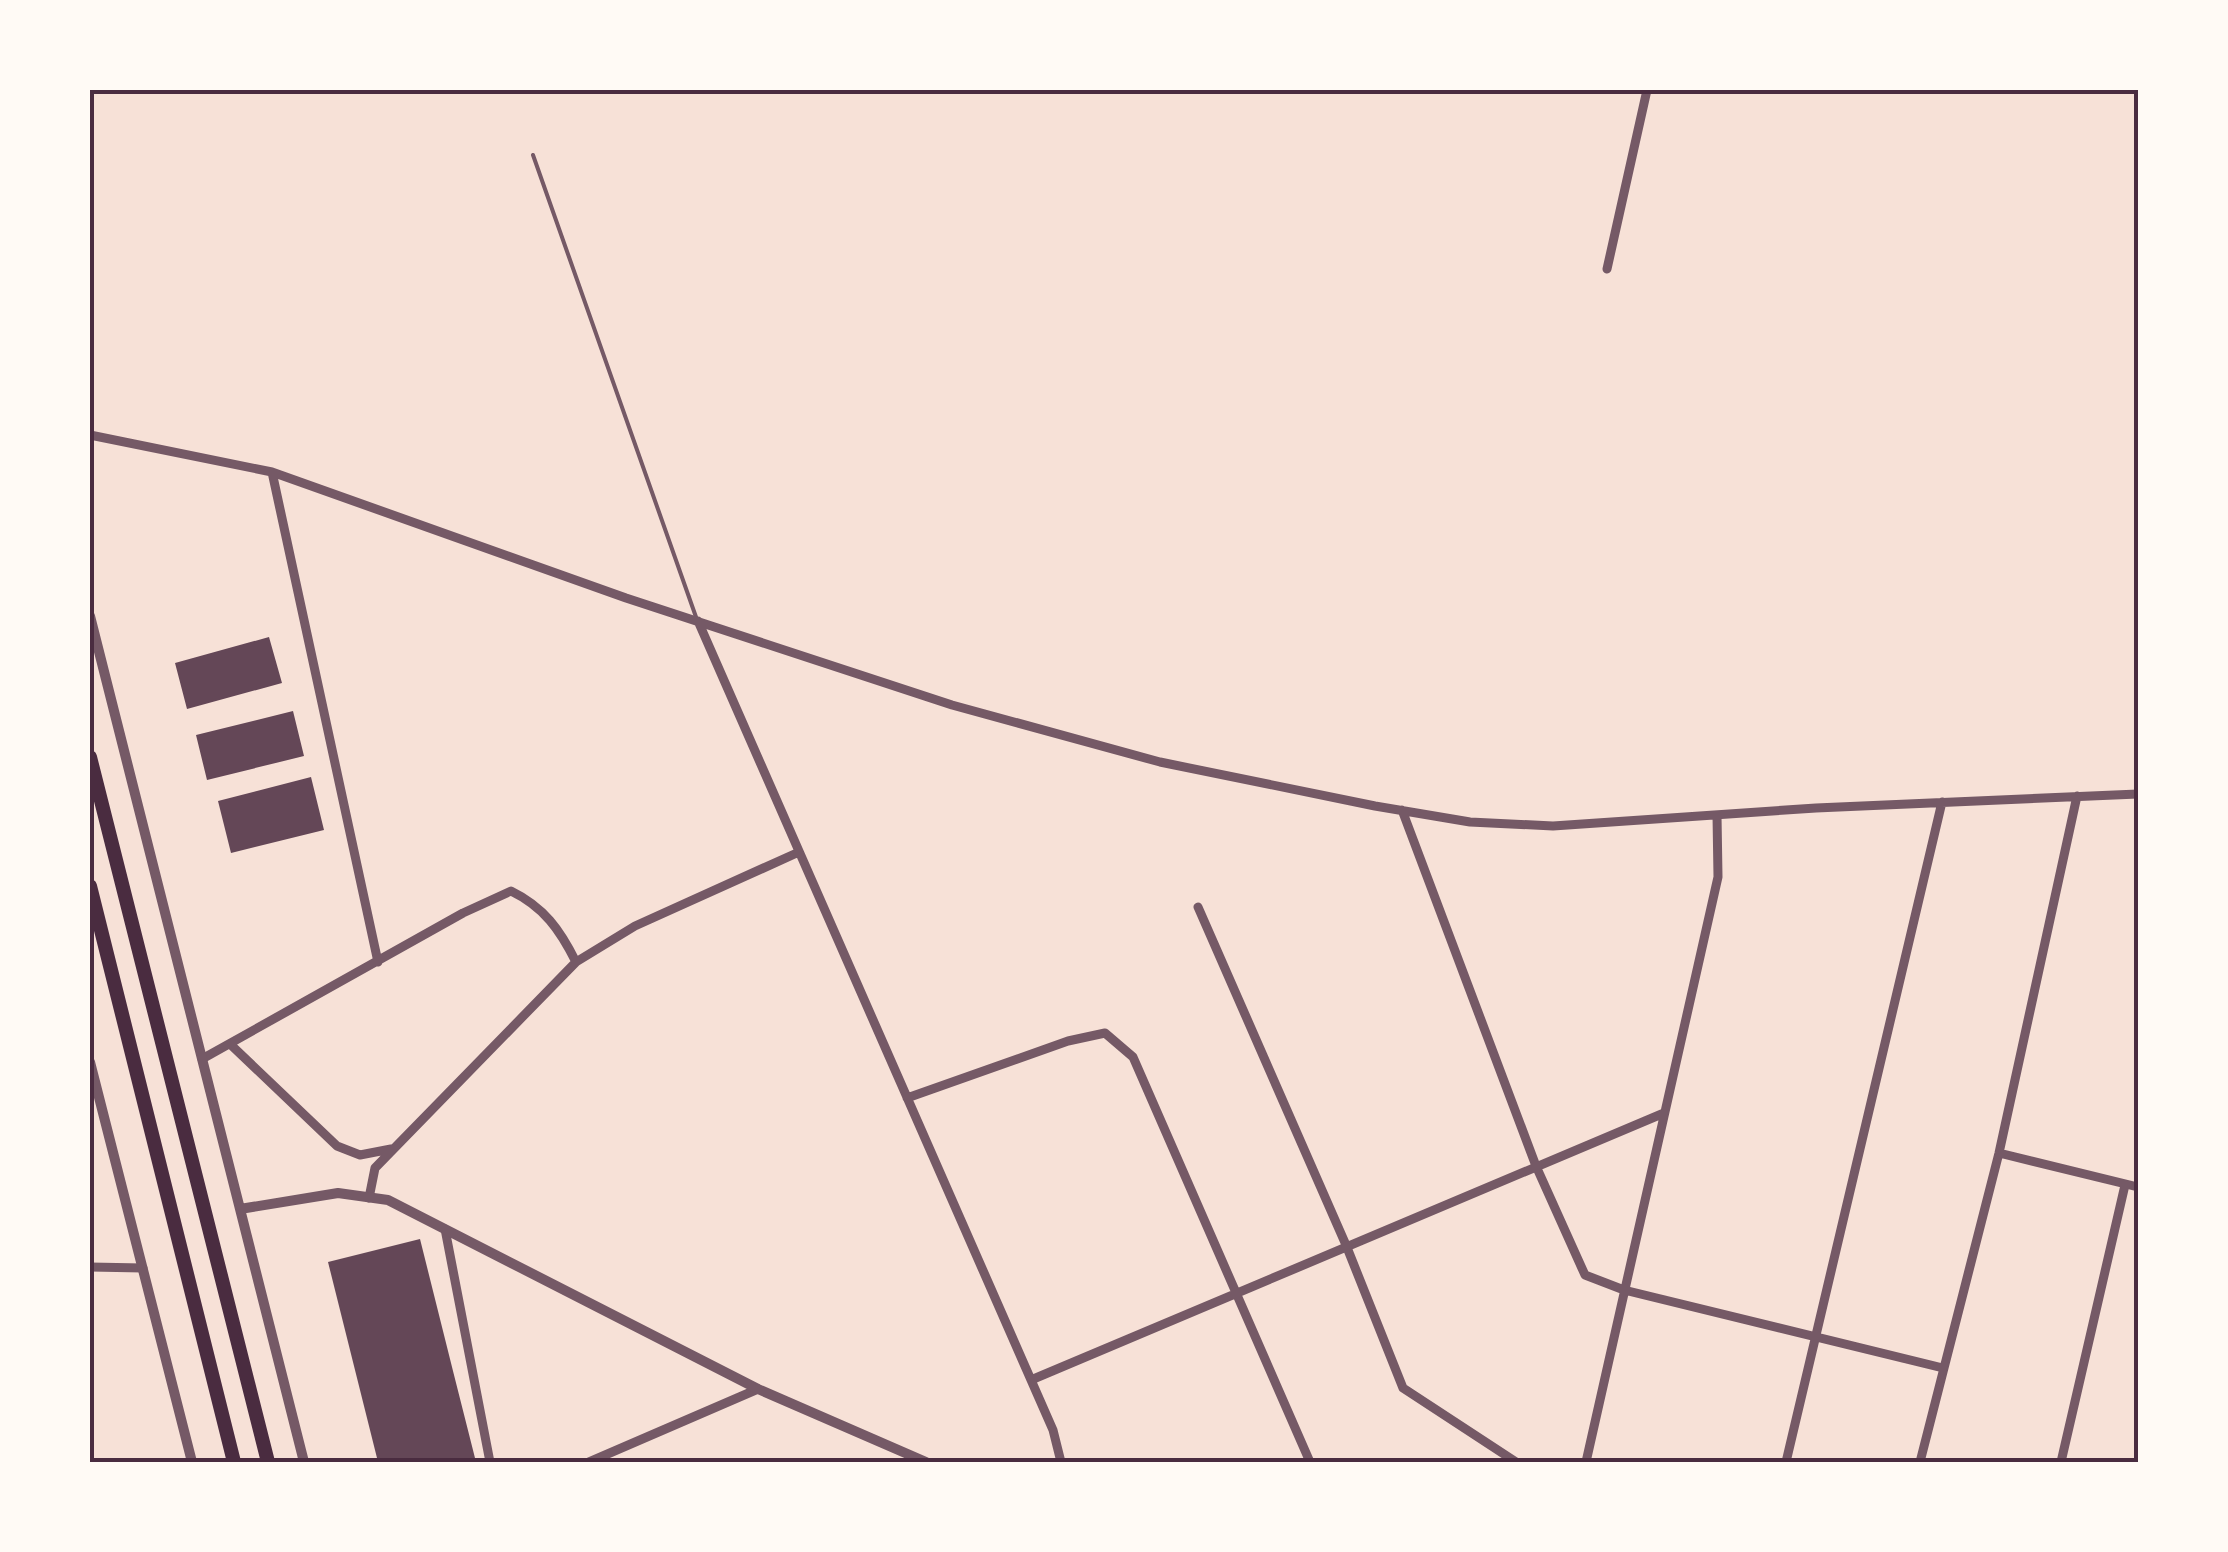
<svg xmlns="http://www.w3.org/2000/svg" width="2228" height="1552" viewBox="0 0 2228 1552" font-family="'PT Sans',sans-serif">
  <rect width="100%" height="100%" fill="#f7e1d7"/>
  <!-- building -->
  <path fill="#644757" d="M269,637L282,683L187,709L175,663Z
    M293,711L304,756L207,780L196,735Z
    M311,777L324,830L231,853L218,801Z
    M420,1239L453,1371L476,1462H378L328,1262Z"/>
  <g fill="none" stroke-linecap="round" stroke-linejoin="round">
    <!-- service -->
    <path stroke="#755966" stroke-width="4" d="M533,155L696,617"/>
    <!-- minor -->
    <path stroke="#755966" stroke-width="9" d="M1607,269L1647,90
      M90,435L272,472L626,598L952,705L1160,762L1375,806L1470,822L1553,826L1816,808L2138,794
      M272,472L378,962
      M698,621L1053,1430L1061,1462
      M1402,810L1536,1166L1585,1275L1624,1290L1943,1368
      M1198,907L1346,1245L1403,1388L1516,1462
      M230,1044L337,1146L360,1155L391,1149
      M202,1059L463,913L511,891C544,907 560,930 576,962
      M907,1098L1068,1041L1105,1033L1133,1057L1310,1462
      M1999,1153L2138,1187
      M369,1198L375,1168L576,962L635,926L799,852
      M445,1229L490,1462
      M90,1267L143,1268
      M1031,1380L1664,1113
      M589,1462L758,1389
      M1586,1462L1718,877L1717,815
      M1786,1462L1942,802
      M1920,1462L1999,1153L2077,796
      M2061,1462L2125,1185"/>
    <!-- tertiary -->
    <path stroke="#755966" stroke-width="10" d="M90,616L304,1462
      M90,1062L192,1462
      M240,1209L338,1193L388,1200L758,1389L926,1462"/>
    <!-- trunk -->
    <path stroke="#4a2c40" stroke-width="14" d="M90,757L268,1462
      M90,886L234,1462"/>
  </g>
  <!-- border -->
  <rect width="2228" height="1552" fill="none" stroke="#fffaf5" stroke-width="185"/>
  <rect x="92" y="92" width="2044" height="1368" fill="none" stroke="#4a2c40" stroke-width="4"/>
</svg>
